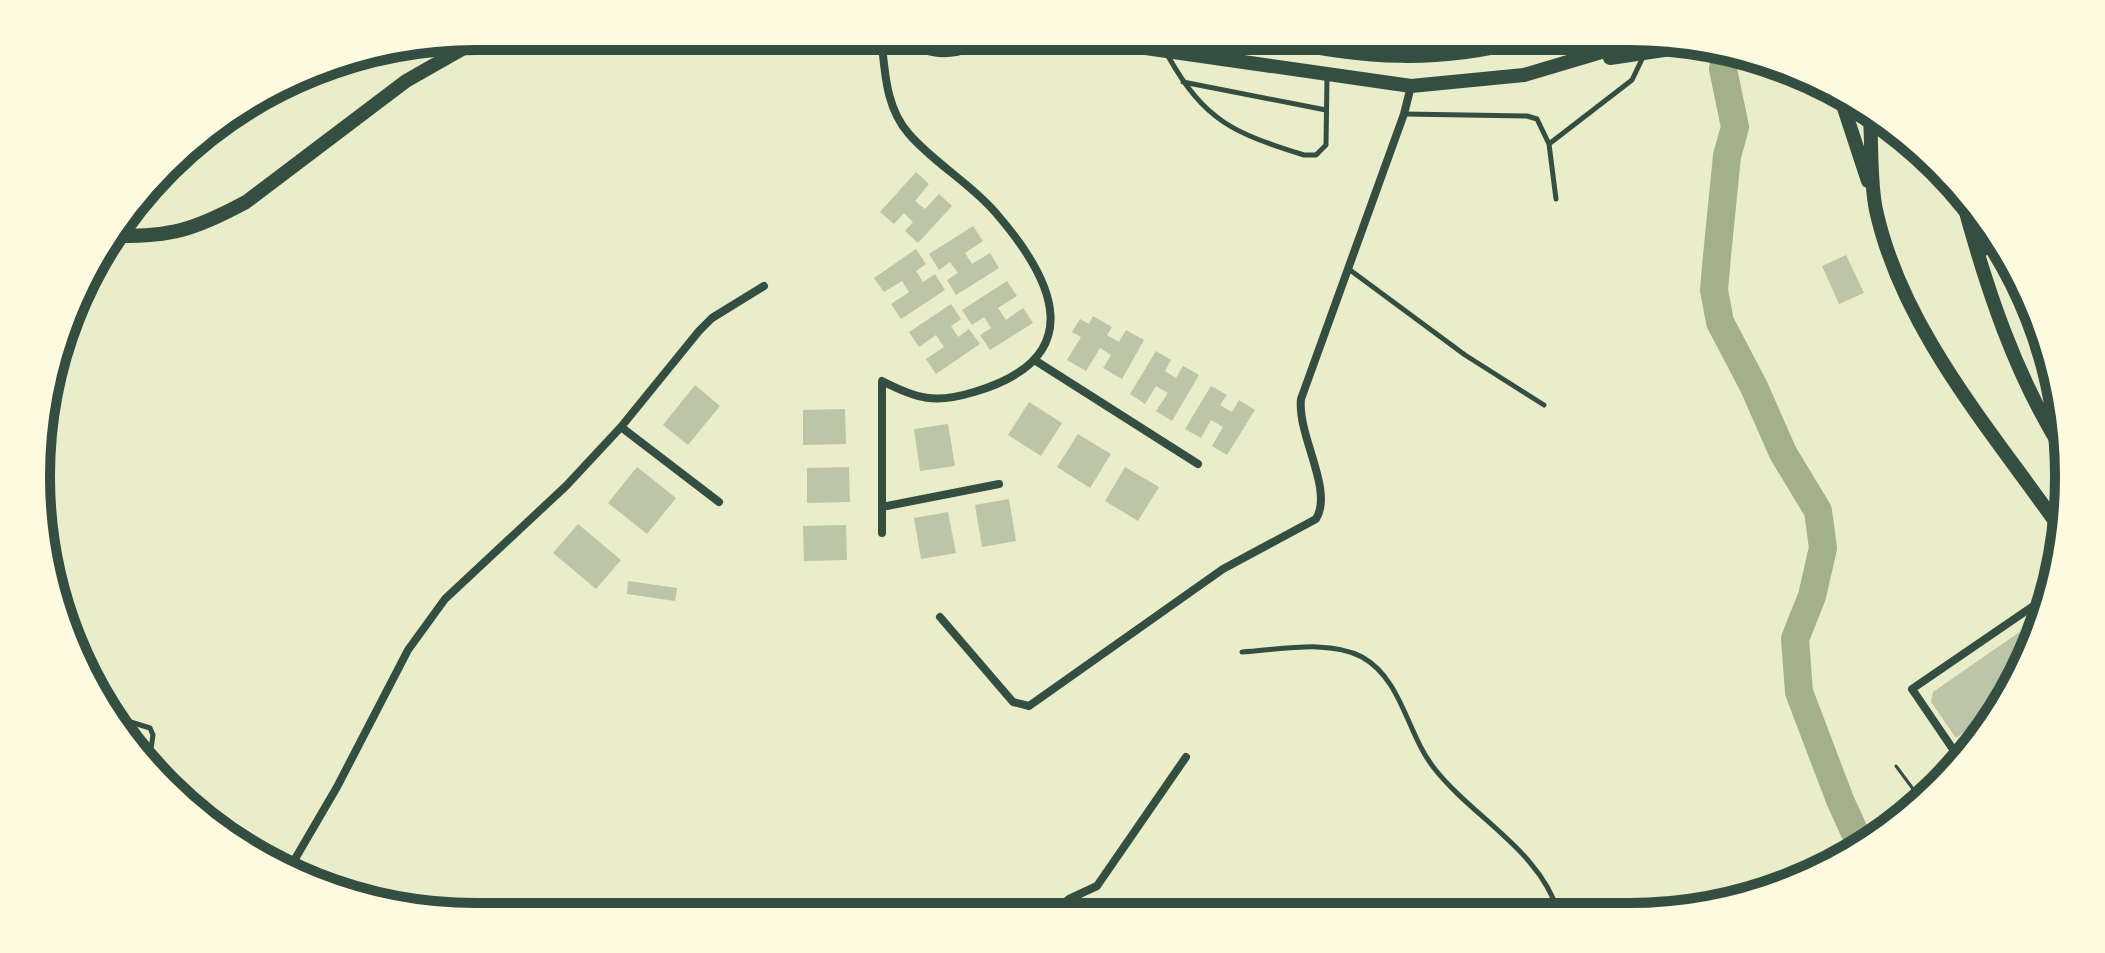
<svg xmlns="http://www.w3.org/2000/svg" width="2105" height="953" viewBox="0 0 2105 953" font-family="Ubuntu,sans-serif">
  <rect width="100%" height="100%" fill="#e9edc9"/>
  <g fill="none" stroke-linecap="round" stroke-linejoin="round">
    <!-- river -->
    <path stroke="#a3b18a" stroke-width="28" d="M1725,55L1723,69L1735,127L1727,156L1717,256L1714,290L1720,322L1754,387L1783,453L1818,511L1823,548L1812,596L1795,639L1799,692L1840,800L1855,833L1865,844"/>
  </g>
  <!-- building -->
  <path fill="#bcc5a7" d="M916,172L929,184L915,201L925,209L939,194L952,206L918,243L905,231L913,222L904,213L894,224L880,212Z
    M973,226L983,241L965,253L972,264L990,253L999,268L956,295L947,280L958,273L950,262L939,270L929,254Z
    M916,249L926,264L916,271L923,282L935,274L945,290L901,319L891,304L909,292L902,281L884,292L874,278Z
    M1846,255L1864,293L1839,304L1822,266Z
    M1007,281L1017,296L998,308L1006,320L1023,308L1033,323L990,350L980,335L991,328L984,317L972,325L962,310Z
    M951,304L961,319L951,326L958,337L969,329L980,344L936,374L926,359L944,347L936,335L919,347L909,332Z
    M1093,316L1112,327L1107,335L1119,342L1126,330L1144,340L1122,379L1103,368L1111,355L1100,348L1086,371L1067,360L1081,337L1072,332L1080,319L1089,324Z
    M1156,351L1171,360L1165,371L1176,378L1183,366L1199,375L1172,421L1156,411L1168,393L1156,386L1145,404L1130,394Z
    M695,385L720,406L688,445L663,425Z
    M1211,386L1227,395L1220,405L1232,412L1239,400L1255,410L1227,455L1212,446L1223,427L1211,420L1201,438L1185,429Z
    M1029,402L1062,423L1041,456L1008,435Z
    M845,409L846,444L803,445V410Z
    M948,424L955,466L920,471L914,429Z
    M1078,434L1111,454L1090,488L1057,467Z
    M637,467L676,498L647,534L608,503Z
    M849,467L850,502L807,503V468Z
    M1125,467L1159,487L1138,521L1105,501Z
    M1009,499L1016,541L982,547L975,505Z
    M948,512L956,553L921,559L914,518Z
    M578,524L621,560L596,589L553,553Z
    M846,525L847,560L804,561L803,526Z
    M628,581L677,588L675,601L627,594Z
    M2034,622L2040,623L2036,645L2000,707L1956,738L1931,702L1933,692Z"/>
  <g fill="none" stroke-linecap="round" stroke-linejoin="round">
    <!-- path -->
    <path stroke="#344e41" stroke-width="3" d="M1896,766L1922,801"/>
    <!-- service -->
    <path stroke="#344e41" stroke-width="5" d="M905,36C919,58 949,58 972,49L981,36
      M1355,47L1389,36
      M1168,56C1205,122 1234,133 1304,155H1316L1326,145L1327,77
      M1183,82L1326,110
      M1404,114L1527,116L1537,119L1549,144L1556,199
      M1549,144L1632,80L1643,57
      M1350,270L1465,355L1544,405
      M1242,652C1278,650 1329,639 1362,657C1402,679 1407,734 1434,768C1473,818 1540,850 1559,914
      M111,716L150,728L153,735L149,763
      M1954,749L1991,722"/>
    <!-- minor -->
    <path stroke="#344e41" stroke-width="8" d="M881,36C885,70 885,107 909,134C934,163 970,183 995,212C1056,282 1089,358 974,392C935,404 917,399 882,381V533
      M1978,256L1994,246
      M1036,361L1198,464
      M621,427L719,502
      M882,507L999,484
      M940,617L1013,702L1029,706L1223,569L1316,519C1334,490 1297,435 1301,399L1404,114L1411,86
      M1961,761L1912,689L2045,598
      M288,871L337,787L408,650L445,599L566,486L621,427L699,331L712,318L764,286
      M1069,899L1090,915
      M1049,915L1069,899L1097,886L1186,757"/>
    <!-- secondary -->
    <path stroke="#344e41" stroke-width="14" d="M1062,36L1411,86L1524,75L1645,39
      M1261,36C1361,60 1441,65 1540,36
      M1610,58L1684,47
      M1841,99L1868,181
      M1870,118C1872,148 1870,181 1876,210C1902,329 1991,430 2059,527
      M203,135L260,103
      M1962,198C1986,287 2015,376 2065,454
      M112,236C171,237 194,230 246,202L406,81L485,36"/>
  </g>
  <!-- crop -->
  <path d="M0 0H2105V953H0ZM476 50H1629A426 426 0 0 1 2055 476V477A426 426 0 0 1 1629 903H476A426 426 0 0 1 50 477V476A426 426 0 0 1 476 50Z" fill="#fefae0" fill-rule="evenodd"/>
  <path fill="none" stroke="#344e41" stroke-width="10" d="M476 50H1629A426 426 0 0 1 2055 476V477A426 426 0 0 1 1629 903H476A426 426 0 0 1 50 477V476A426 426 0 0 1 476 50Z"/>
</svg>
